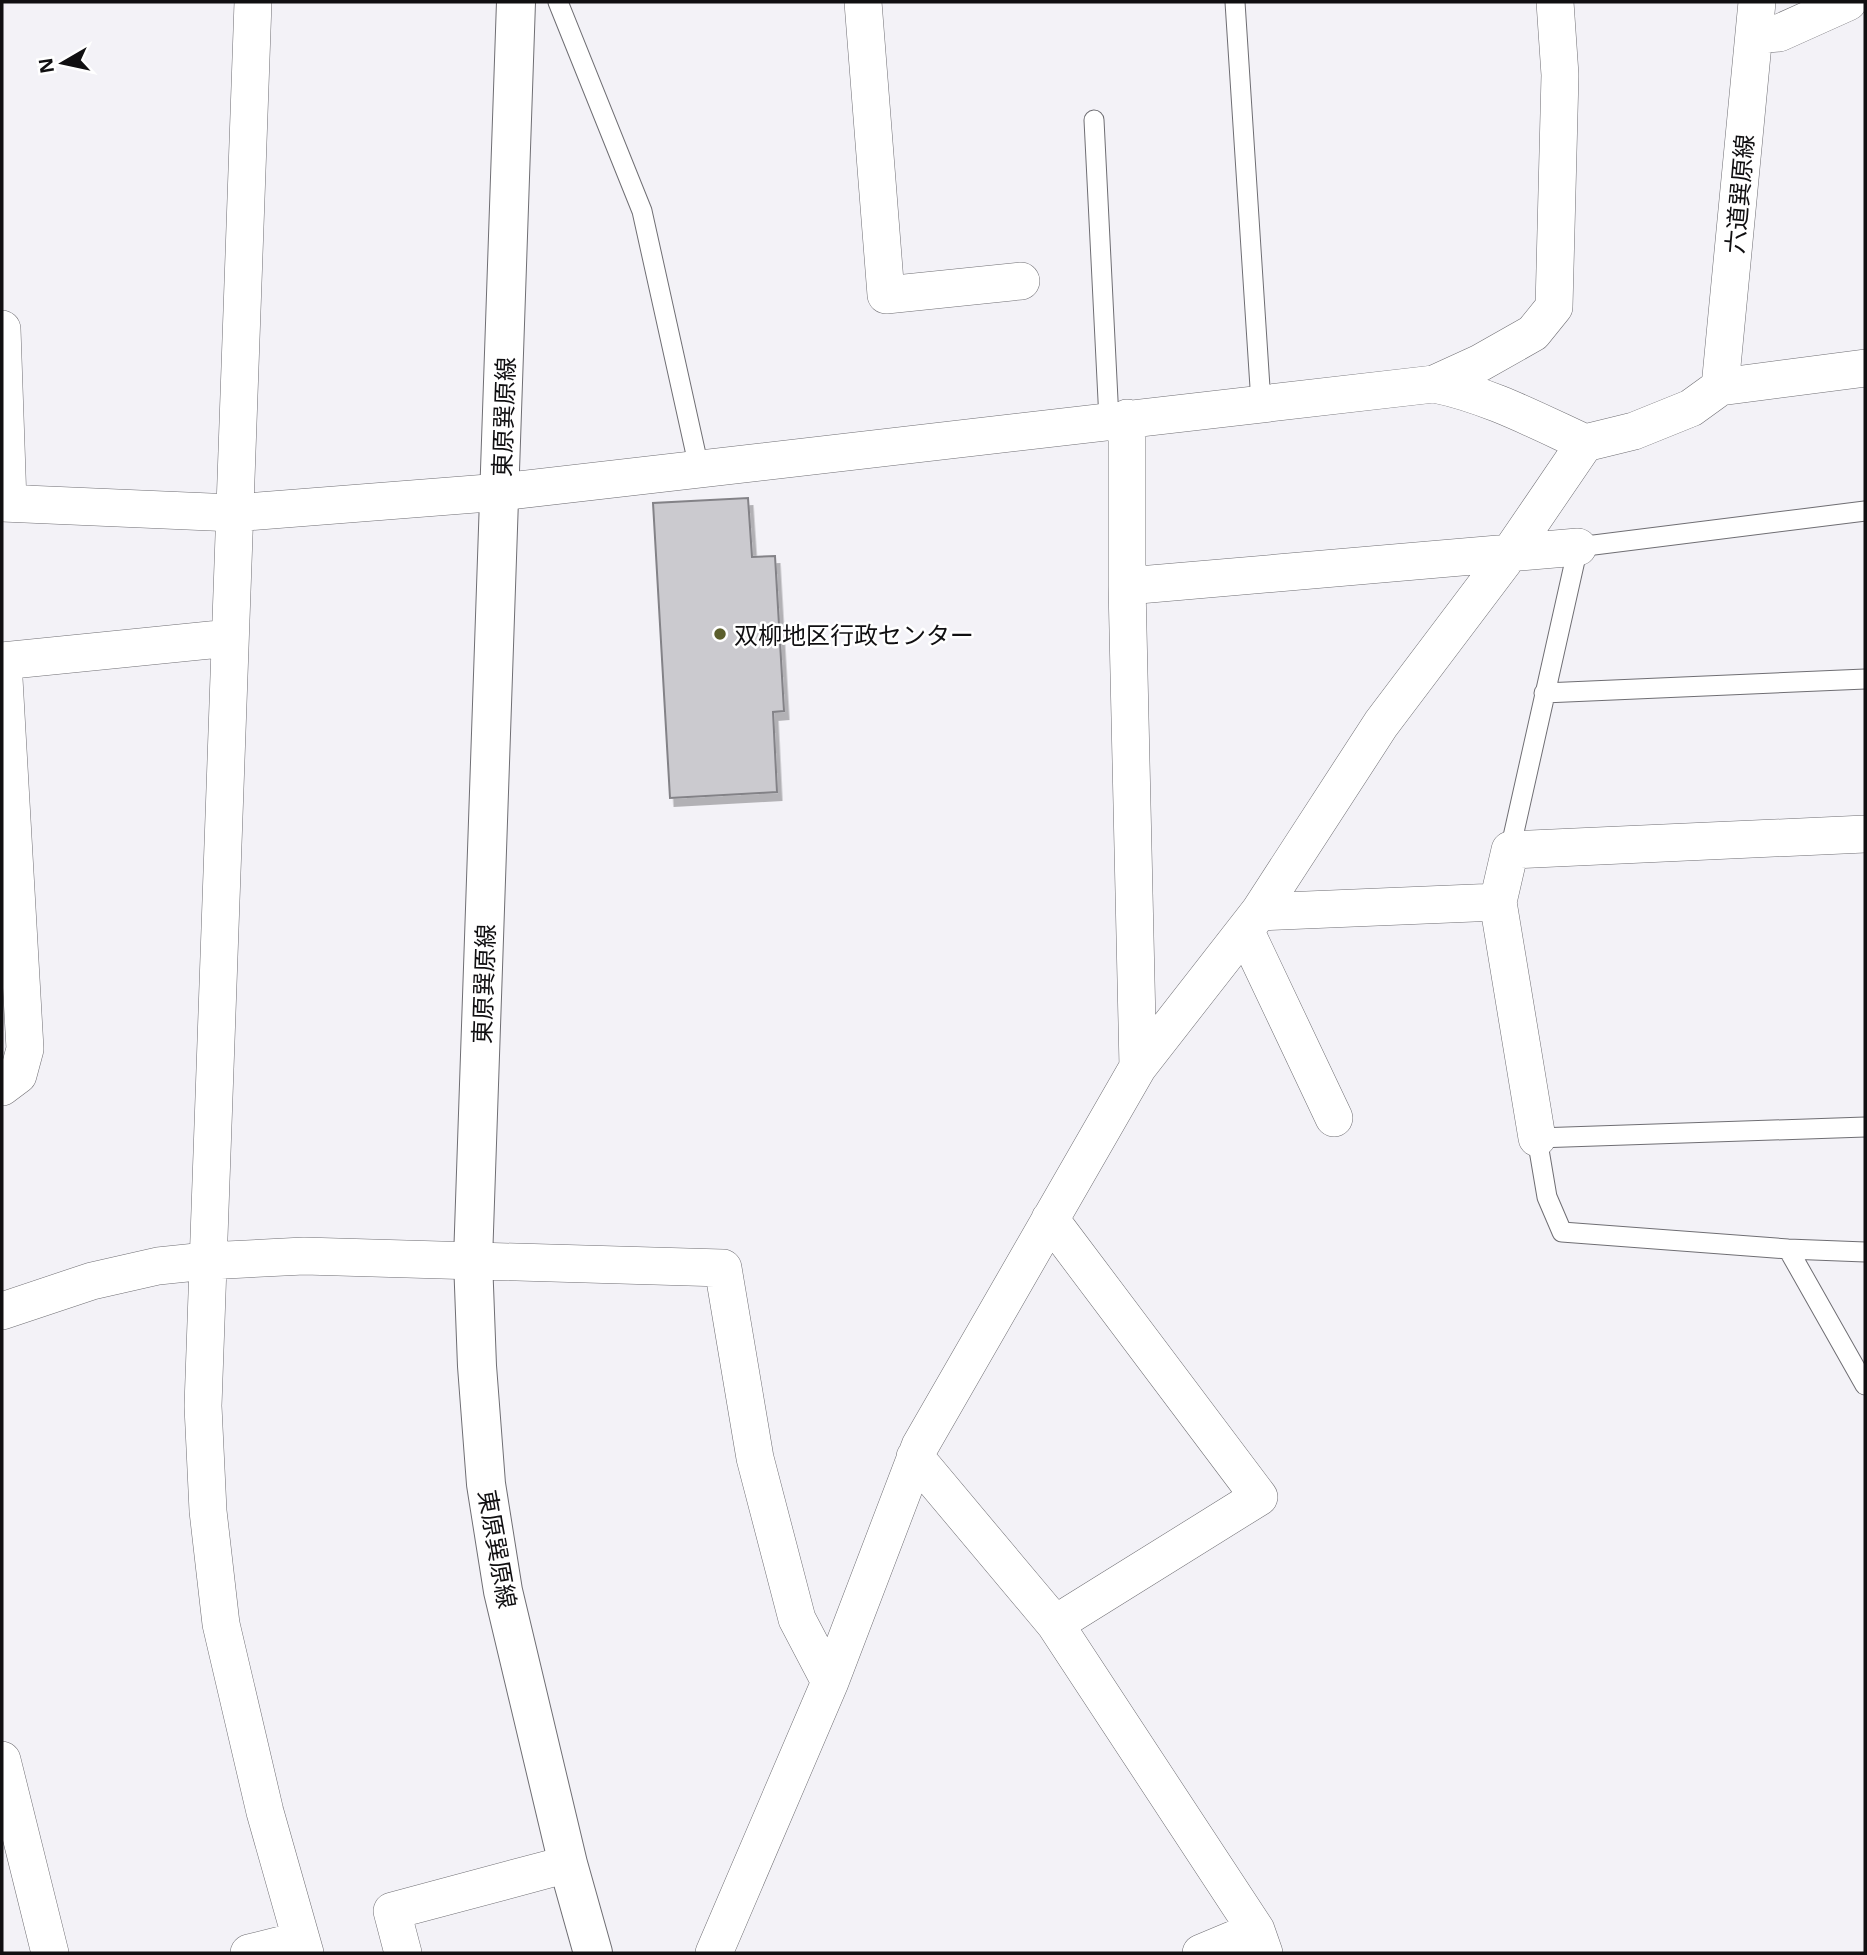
<svg xmlns="http://www.w3.org/2000/svg" width="1867" height="1955" viewBox="0 0 1867 1955" font-family="'Noto Sans','Noto Sans JP',sans-serif">
  <defs>
    <filter id="shadow"><feDropShadow dx="4.5" dy="8" stdDeviation="0" flood-color="#0004"/></filter>
  </defs>
  <rect width="100%" height="100%" fill="#f3f2f7"/>
  <!-- building -->
  <path fill="#cbcacf" stroke="#838287" stroke-width="2" filter="url(#shadow)" d="M748,498L752,557L775,556L784,711L773,712L777,792L670,798L653,503Z"/>
  <g fill="none" stroke-linecap="round" stroke-linejoin="round">
    <!-- service casing -->
    <g stroke="#6f6e73" stroke-width="21">
      <path id="service" d="M558,2L642,211L699,468
        M1235,2L1261,403
        M1094,120L1109,420
        M1544,693L1865,679
        M1510,850L1578,547L1865,511
        M1865,1127L1537,1138L1547,1197L1562,1232L1788,1249L1865,1252
        M1788,1249L1865,1385"/>
    </g>
    <!-- minor casing -->
    <g stroke="#6f6e73" stroke-width="38">
      <path id="minor" d="M253,2L203,1406L208,1511L221,1624L265,1812L305,1953
        M863,2L886,295L1021,281
        M1754,35L1779,33L1848,2
        M2,329L8,503
        M1434,384C1488,395 1535,420 1585,443
        M1720,387L1757,2
        M1127,418V586L1138,1067
        M2,503L234,513L501,492L1434,384L1480,363L1533,333L1554,307L1560,75L1555,2
        M1127,586L1578,547
        M2,661L230,638
        M1259,912L1498,902
        M1245,930L1334,1118
        M2,1087L18,1075L25,1049L3,661
        M1537,1138L1498,902L1510,850L1865,834
        M1050,1219L1259,1497L1055,1624
        M2,1311L92,1281L158,1266L206,1261L304,1256L723,1268L755,1458L797,1619L830,1682
        M915,1457L1055,1624L1256,1930L1264,1953
        M2,1760L50,1953
        M249,1953L301,1940
        M403,1953L392,1911L568,1864
        M714,1953L830,1682L920,1446L1138,1067L1259,912L1381,724L1510,553L1585,443L1634,431L1691,408L1720,387L1865,368
        M1201,1953L1256,1930"/>
    </g>
    <!-- tertiary casing -->
    <g stroke="#6f6e73" stroke-width="40">
      <path id="tertiary" d="M516,2L473,1260L477,1366L486,1484L503,1591L568,1864L593,1953"/>
    </g>
    <!-- service -->
    <use href="#service" stroke="#fff" stroke-width="19"/>
    <!-- minor -->
    <use href="#minor" stroke="#fff" stroke-width="37"/>
    <!-- tertiary -->
    <use href="#tertiary" stroke="#fff" stroke-width="38"/>
  </g>
  <!-- markers -->
  <circle fill="#5b5e2c" stroke="#fff" stroke-width="2.5" cx="720" cy="634" r="7"/>
  <g text-anchor="middle" dominant-baseline="central" stroke-width="5" stroke-linejoin="round" paint-order="stroke">
    <!-- street labels -->
    <g font-size="24" fill="#100f11" stroke="#fff">
      <text transform="translate(1739 194) rotate(-85)">六道巽原線</text>
      <text transform="translate(503 417) rotate(-88)">東原巽原線</text>
      <text transform="translate(483 984) rotate(-88)">東原巽原線</text>
      <text transform="translate(498 1549) rotate(80)">東原巽原線</text>
    </g>
    <!-- poi labels -->
    <g font-size="24" fill="#100f11" stroke="#fff" text-anchor="start">
      <text x="734" y="634">双柳地区行政センター</text>
    </g>
  </g>
  <!-- border -->
  <rect width="1867" height="1955" fill="none" stroke="#100f11" stroke-width="7"/>
  <!-- north arrow -->
  <g transform="translate(63 63) rotate(261)" stroke="#ffffff" stroke-width="5" paint-order="stroke">
  <path d="M0-5L12 26L0 18L-12 26Z" fill="#100f11"/>
  <text y="-10" font-size="19" font-weight="bold" text-anchor="middle" fill="#100f11">N</text>
  </g>
</svg>
